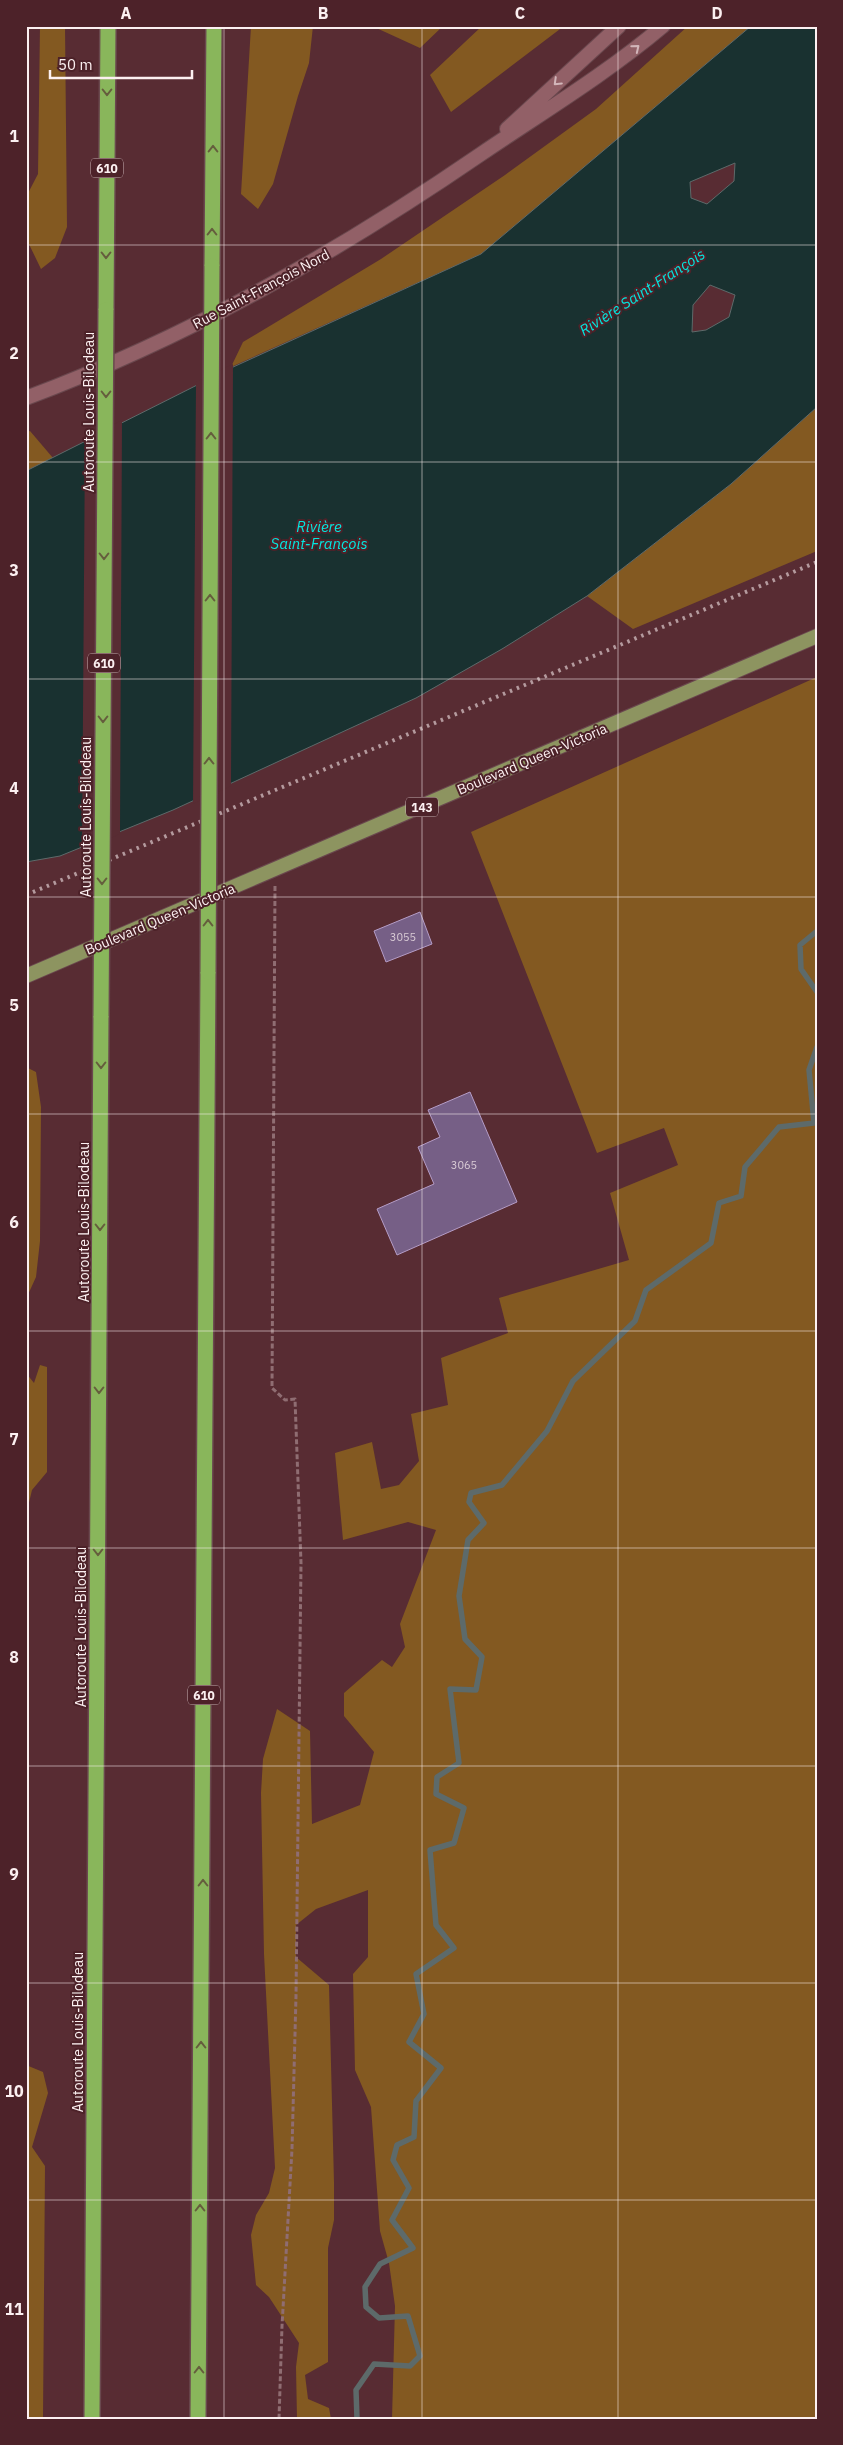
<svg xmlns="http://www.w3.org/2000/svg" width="843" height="2445" viewBox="0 0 843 2445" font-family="'IBM Plex Sans',sans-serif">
  <rect width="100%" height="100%" fill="#582c33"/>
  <!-- forest -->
  <path fill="#835921" d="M40,26H65L67,227L55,258L41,269L26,238V197L38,174Z
    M251,26H313L309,63L298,96L273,184L258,209L241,194Z
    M372,26H443L420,48Z
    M482,26H564L451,112L430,75Z
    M688,26H751L481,254L231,367L243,342L381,259L505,175L596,109Z
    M817,407V551L633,629L587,596L731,484Z
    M30,431L53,458L26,471V432Z
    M817,677V2419H392L395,2306L389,2263L380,2231L371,2107L355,2070L353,1974L368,1957V1890L316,1909L296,1925V1957L329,1985L334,2182V2220L328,2248V2362L305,2375L308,2399L329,2408L331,2419H297L296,2367L299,2343L269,2297L256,2285L251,2235L256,2215L269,2193L275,2168L264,1954L261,1793L263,1759L277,1709L310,1731L312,1824L360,1805L374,1752L344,1716V1693L382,1660L392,1667L405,1647L400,1624L436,1530L408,1522L343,1540L335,1453L372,1442L381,1489L399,1485L419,1461L411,1414L448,1405L441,1358L508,1333L499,1298L629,1260L610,1193L678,1165L664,1128L597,1153L471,832Z
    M26,1067L36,1072L41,1107L40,1241L36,1277L26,1299Z
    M40,1365L47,1367V1472L32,1490L26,1515V1373L34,1383Z
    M26,2065L43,2072L48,2093L32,2147L45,2166L43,2419H26Z"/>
  <!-- water -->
  <path fill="#193130" stroke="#5d6a6a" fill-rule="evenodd" d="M751,26H817V407L731,484L587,596L502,649L416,698L173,810L60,856L26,862V471L231,368L481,254ZM735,163L734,181L707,204L691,198L690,182ZM710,285L735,295L729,317L706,330L692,332L693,305Z"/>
  <!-- pier -->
  <path fill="#582c33" d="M233,364L231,786L193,804L196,382Z
    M122,420L120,834L82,850L85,439Z"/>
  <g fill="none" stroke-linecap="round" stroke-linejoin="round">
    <!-- stream -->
    <path stroke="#5d6a6a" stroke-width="5.5" d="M817,931L800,945L801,969L817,992
      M357,2419L356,2390L374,2364L410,2366L420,2356L408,2316L379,2318L366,2307L365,2287L380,2264L413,2248L392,2220L409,2188L393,2160L397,2145L414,2137L416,2101L441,2068L409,2042L424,2014L416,1974L454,1948L436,1925L430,1850L454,1843L464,1808L436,1794L437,1777L459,1763L450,1689L476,1690L482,1657L465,1639L459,1596L468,1540L484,1523L469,1502L471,1493L502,1485L547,1431L573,1381L635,1321L646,1290L711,1243L719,1203L741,1196L745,1167L779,1127L814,1123L809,1070L817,1047"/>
  </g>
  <!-- building -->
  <path fill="#765f86" stroke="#b59dc7" d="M420,912L432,944L386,962L374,931Z
    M470,1092L517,1202L397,1255L377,1209L434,1184L418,1147L440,1137L428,1110Z"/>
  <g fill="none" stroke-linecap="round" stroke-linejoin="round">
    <!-- tertiary casing -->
    <g stroke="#6a484e" stroke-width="16">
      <path id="tertiary" d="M507,129L619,26
        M26,398C189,337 338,252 481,154C543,112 606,74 663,26"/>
    </g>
    <!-- primary casing -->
    <g stroke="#6a484e" stroke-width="16">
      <path id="primary" d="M26,976L817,636"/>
    </g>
    <!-- motorway casing -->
    <g stroke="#6a484e" stroke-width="18">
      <path id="motorway" d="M212,266L214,26
        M106,310L108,26
        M92,2419L101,1016
        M198,2419L208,972"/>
    </g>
    <!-- path -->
    <path stroke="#8f6d72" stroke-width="3" stroke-dasharray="5 2.5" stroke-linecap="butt" d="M275,886L272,1388L285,1400L295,1399L301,1563L296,1996L292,2149L282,2326L279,2419"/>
    <!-- tertiary -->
    <use href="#tertiary" stroke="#926067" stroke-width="14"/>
    <!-- primary -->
    <use href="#primary" stroke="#8d9460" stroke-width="14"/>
    <!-- motorway -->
    <use href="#motorway" stroke="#89b65b" stroke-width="15"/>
    <!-- rail -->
    <path stroke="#b49a9e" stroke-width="4" stroke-dasharray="2.5 5" stroke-linecap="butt" d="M26,895L817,562"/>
    <!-- motorway-bridge casing -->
    <g stroke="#6a484e" stroke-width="18" stroke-linecap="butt">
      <path id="motorway-bridge" d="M208,972L212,266
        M101,1016L106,310"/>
    </g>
    <!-- motorway-bridge -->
    <use href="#motorway-bridge" stroke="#89b65b" stroke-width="15"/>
  </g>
  <!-- one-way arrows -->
  <defs><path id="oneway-chevron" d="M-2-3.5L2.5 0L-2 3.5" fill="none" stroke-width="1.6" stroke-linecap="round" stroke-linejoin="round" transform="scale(1.25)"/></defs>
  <g stroke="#d2b6ba">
    <use href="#oneway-chevron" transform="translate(636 48) rotate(-39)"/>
    <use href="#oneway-chevron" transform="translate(557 82) rotate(136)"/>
  </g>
  <g stroke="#655d3d">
    <use href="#oneway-chevron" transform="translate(107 92) rotate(90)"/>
    <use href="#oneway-chevron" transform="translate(213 149) rotate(-90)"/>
    <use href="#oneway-chevron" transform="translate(212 232) rotate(-90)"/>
    <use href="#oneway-chevron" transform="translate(106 255) rotate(90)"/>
    <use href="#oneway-chevron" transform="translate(106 394) rotate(90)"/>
    <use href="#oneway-chevron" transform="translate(211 436) rotate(-90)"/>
    <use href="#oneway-chevron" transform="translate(104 556) rotate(90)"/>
    <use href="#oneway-chevron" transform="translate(210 598) rotate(-90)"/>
    <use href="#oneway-chevron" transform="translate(103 719) rotate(90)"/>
    <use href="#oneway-chevron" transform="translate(209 761) rotate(-90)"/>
    <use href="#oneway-chevron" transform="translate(102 881) rotate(90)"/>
    <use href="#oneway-chevron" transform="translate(208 923) rotate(-90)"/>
    <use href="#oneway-chevron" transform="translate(101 1065) rotate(90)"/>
    <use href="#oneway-chevron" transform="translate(100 1227) rotate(90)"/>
    <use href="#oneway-chevron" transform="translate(99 1390) rotate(90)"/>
    <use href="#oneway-chevron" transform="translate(98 1552) rotate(90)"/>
    <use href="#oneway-chevron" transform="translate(203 1883) rotate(-90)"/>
    <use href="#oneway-chevron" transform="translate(201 2045) rotate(-90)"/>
    <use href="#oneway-chevron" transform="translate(200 2208) rotate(-90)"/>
    <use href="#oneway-chevron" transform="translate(199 2370) rotate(-90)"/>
  </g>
  <!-- grid -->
  <path fill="none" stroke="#fcf0f1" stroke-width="1" stroke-opacity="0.55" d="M224,26V2419M422,26V2419M618,26V2419M26,245H817M26,462H817M26,679H817M26,897H817M26,1114H817M26,1331H817M26,1548H817M26,1766H817M26,1983H817M26,2200H817"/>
  <g text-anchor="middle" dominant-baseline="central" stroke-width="4" stroke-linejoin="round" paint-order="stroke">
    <!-- number labels -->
    <g font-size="11" fill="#daccd6">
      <text x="403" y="937">3055</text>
      <text x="464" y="1165">3065</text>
    </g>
    <!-- shield labels -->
    <g fill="#4d2229" stroke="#c8b2b5" stroke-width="1">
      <rect x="91" y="158.5" width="32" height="19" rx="4"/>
      <rect x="88" y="653.5" width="32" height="19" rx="4"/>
      <rect x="406" y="797.5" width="32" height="19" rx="4"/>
      <rect x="188" y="1685.5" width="32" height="19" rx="4"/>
    </g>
    <g font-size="12" font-weight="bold" fill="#fcf0f1">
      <text x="107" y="168">610</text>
      <text x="104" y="663">610</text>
      <text x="422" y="807">143</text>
      <text x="204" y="1695">610</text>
    </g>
    <!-- street labels -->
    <g font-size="14" fill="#fcf0f1" stroke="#4d2229">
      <text transform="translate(261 289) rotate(-28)">Rue Saint-François Nord</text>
      <text transform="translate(89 412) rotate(-90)">Autoroute Louis-Bilodeau</text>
      <text transform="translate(532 759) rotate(-23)">Boulevard Queen-Victoria</text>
      <text transform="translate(86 817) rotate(-90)">Autoroute Louis-Bilodeau</text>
      <text transform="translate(160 919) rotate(-23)">Boulevard Queen-Victoria</text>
      <text transform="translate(84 1222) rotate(-90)">Autoroute Louis-Bilodeau</text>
      <text transform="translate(81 1627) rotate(-90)">Autoroute Louis-Bilodeau</text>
      <text transform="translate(78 2032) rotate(-90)">Autoroute Louis-Bilodeau</text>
    </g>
    <!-- water labels -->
    <g font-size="15" font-style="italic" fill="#02e7e0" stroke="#4d2229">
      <text transform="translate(642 292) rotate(-33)">Rivière Saint-François</text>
      <text x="319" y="526">Rivière<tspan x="319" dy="17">Saint-François</tspan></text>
    </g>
  </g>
  <!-- border -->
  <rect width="843" height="2445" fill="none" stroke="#4d2229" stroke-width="55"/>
  <!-- scale -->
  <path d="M50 70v8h142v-8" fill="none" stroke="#fcf0f1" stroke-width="2.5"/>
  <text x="58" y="70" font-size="15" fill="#fcf0f1" stroke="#4d2229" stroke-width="4" paint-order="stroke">50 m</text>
  <rect x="28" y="28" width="788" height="2390" fill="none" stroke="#fcf0f1" stroke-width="2"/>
  <g font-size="16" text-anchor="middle" font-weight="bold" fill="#fcf0f1">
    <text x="126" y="19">A</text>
    <text x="323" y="19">B</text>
    <text x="520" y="19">C</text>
    <text x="717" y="19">D</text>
    <text x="14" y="142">1</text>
    <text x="14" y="359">2</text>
    <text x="14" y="576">3</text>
    <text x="14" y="794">4</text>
    <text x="14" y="1011">5</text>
    <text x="14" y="1228">6</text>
    <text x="14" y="1445">7</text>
    <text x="14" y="1663">8</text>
    <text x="14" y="1880">9</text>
    <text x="14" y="2097">10</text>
    <text x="14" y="2315">11</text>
  </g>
</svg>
